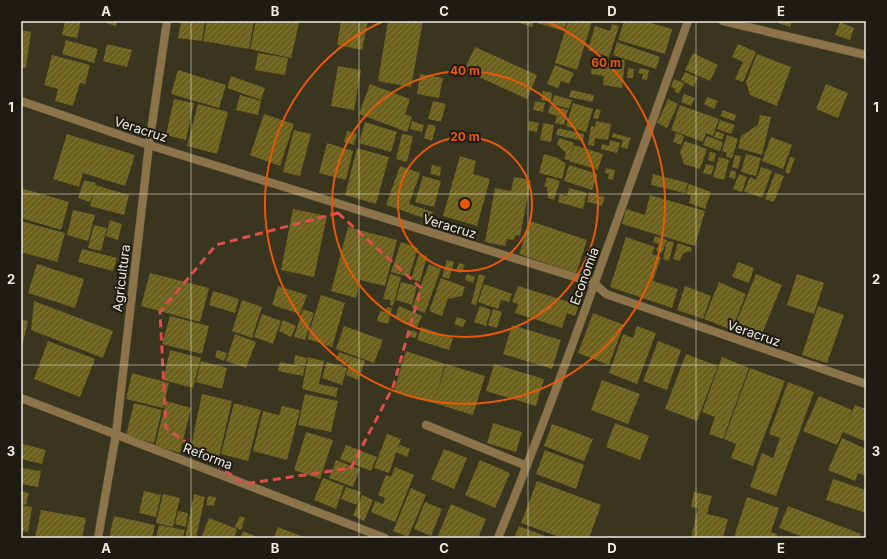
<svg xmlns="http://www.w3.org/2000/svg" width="887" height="559" viewBox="0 0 887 559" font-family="Inter,sans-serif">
  <defs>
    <pattern id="building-hatch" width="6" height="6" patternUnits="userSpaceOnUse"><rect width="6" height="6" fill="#6c611e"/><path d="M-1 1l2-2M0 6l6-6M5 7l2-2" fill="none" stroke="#81783e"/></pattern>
  </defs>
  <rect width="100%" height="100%" fill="#39351e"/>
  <!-- building -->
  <path fill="url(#building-hatch)" d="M65,21H81L77,38L62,35Z
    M99,21H117L116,26Z
    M181,21H205L202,41L178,38Z
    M207,21H254L249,49L203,41Z
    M256,21H291L299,23L291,58L250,49Z
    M341,21H368L362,50L337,45Z
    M388,21H423L411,87L378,81Z
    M514,21H534L532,27Z
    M538,21H567L564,31L537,23Z
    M568,21H592L577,70L555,63Z
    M624,21H645L672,29L665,54L618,40Z
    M772,21H792L790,27Z
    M840,22L854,28L850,40L835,35Z
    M612,24L619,26L609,57L588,50L595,26L610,31Z
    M21,30L31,32L26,68L21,67Z
    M66,40L98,49L94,63L62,54Z
    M617,42L660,57L656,69L613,55Z
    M107,44L132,50L127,67L103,61Z
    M738,44L756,52L743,82L735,79L743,62L732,57Z
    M475,47L537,75L527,99L464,70Z
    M258,53L288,58L285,75L255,70Z
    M693,53L718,65L710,81L685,70Z
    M757,54L791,67L777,106L750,95L746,82Z
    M52,55L90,65L85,84L80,83L73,106L55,101L58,89L44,85Z
    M593,57L625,60L622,88L603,85L604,76L591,74Z
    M555,65L574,73L569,84L561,81L558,88L547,84Z
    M338,66L361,70L354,110L331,106Z
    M628,68L634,69L633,78H627Z
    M640,68L649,70L647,80L642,79L643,74L638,73Z
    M178,70L226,85L219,108L171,94Z
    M685,72L698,78L693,87L681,80Z
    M420,74L443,78L439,98L417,94Z
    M231,76L265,88L261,100L227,88Z
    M674,79L684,83L679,94L674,91L676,89L671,87Z
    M370,84L410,99L405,114L412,117L407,132L359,114Z
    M826,84L848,93L838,118L816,109Z
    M571,90L594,95L593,102L569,97Z
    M543,91L552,93L551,102L541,100Z
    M684,94L695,98L691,106L681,102Z
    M240,95L261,101L258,115L236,110Z
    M554,95L572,100L569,109L552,104Z
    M707,97L718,101L714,109L704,104Z
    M174,99L194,103L186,140L166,135Z
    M668,99L678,104L667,128L657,123Z
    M433,101L446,104L441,122L428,119Z
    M535,101L545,103L543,112L533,110Z
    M573,103L593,109L586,132L566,126Z
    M198,104L228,112L217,154L187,146Z
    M550,105L568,110L564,125L555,123L557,116L548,113Z
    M680,105L719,119L713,136L706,133L703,142L671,130Z
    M596,109L601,110L598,119L593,118Z
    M723,110L736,115L734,121L720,116Z
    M264,114L294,124L280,166L250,155Z
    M760,115L771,117L762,155L738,148L741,136L758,125Z
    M720,120L735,125L731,134L717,129Z
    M412,121L424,125L422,132L410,129Z
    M529,121L539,123L537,132L528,130Z
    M596,121L611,124L608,140L595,138L594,146L588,145L591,126L595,127Z
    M365,122L397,132L391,152L359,143Z
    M543,123L554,125L551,142L540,140Z
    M428,124L436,126L432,141L424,138Z
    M558,128L584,134L583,141L556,135Z
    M294,130L311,134L300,176L283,172Z
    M347,131L357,134L354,145L344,142Z
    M716,131L724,134L722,140L714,137Z
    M613,133L631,138L627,149L621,147L623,140L612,137Z
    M676,133L684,136L681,145L673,142Z
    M67,134L135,155L125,186L83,173L79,187L53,179Z
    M402,134L413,136L407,162L396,159Z
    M727,135L738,139L732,158L726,157L727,153L722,151Z
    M707,136L723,142L720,151L703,145Z
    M771,137L792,145L783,169L762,161Z
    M559,138L574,143L569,160L564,159L566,153L557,144Z
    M610,140L620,143L617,153L601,149L602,144L609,146Z
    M685,141L707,149L700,169L684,164L680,152Z
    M327,143L353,151L346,180L319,173Z
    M574,145L603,154L598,170L569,161Z
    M357,148L389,157L376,204L345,195Z
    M710,152L716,153L714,162L708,160Z
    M544,154L558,158L566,164L562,179L539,173Z
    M746,154L761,158L756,176L741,172Z
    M735,155L741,156L738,169L732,167Z
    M460,156L476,161L473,174L490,179L477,226L443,216Z
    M719,157L729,160L724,180L713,177Z
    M790,157L795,158L789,174L785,172Z
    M706,164L714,166L711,175L703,173Z
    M432,165L441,167L440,176L430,174Z
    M569,165L598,174L592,190L564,181Z
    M400,166L420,173L409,204L433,212L430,220L386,205Z
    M761,167L772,171L762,198L744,191L750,177L756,180Z
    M606,168L615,170L613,180L608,179L609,174L605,173Z
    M731,170L736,172L735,179L729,177Z
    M775,173L784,176L774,202L765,199Z
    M653,174L688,183L685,193L651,185Z
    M739,174L747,177L742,192L733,189Z
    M423,176L441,181L434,207L415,202Z
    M514,177L531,180L520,236L515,235L514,240L507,239L505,246L485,242L495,188L511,191Z
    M547,177L560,181L554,200L548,198L547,187L544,186Z
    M84,180L96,183L95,185L129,195L124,215L90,206L95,187L90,202L78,198Z
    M689,184L711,192L705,209L689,203L691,195L686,193Z
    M21,188L69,202L61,230L21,218Z
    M569,188L587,193L583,209L558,202L560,194L567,196Z
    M589,192L598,194L597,204L587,202Z
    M650,195L705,211L695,246L622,224L626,209L645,215Z
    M599,196L605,197L602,206L597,205Z
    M293,209L327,216L314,277L281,270Z
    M73,210L95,215L88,241L67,235Z
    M110,220L122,224L118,240L106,236Z
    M21,221L65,233L57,262L21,252Z
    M530,221L587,240L576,274L519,254Z
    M94,225L107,228L101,251L88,248Z
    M348,227L397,240L385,286L360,280L356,298L331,291Z
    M655,236L667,240L662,253L656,251L659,244L653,242Z
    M626,237L655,247L652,254L661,257L653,281L678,289L672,308L610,287Z
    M667,241L674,242L669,261L663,259Z
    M401,242L418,248L409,277L391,272Z
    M678,243L692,248L691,251L683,253L680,261L673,259Z
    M82,249L117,258L113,271L78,262Z
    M419,254L427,256L420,282L411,279Z
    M447,260L454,262L449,279L442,277Z
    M738,262L754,268L749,283L732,277Z
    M459,263L465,265L461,273L456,271Z
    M37,264L84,279L75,308L28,293Z
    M429,264L441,269L425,313L412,308Z
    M150,273L209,288L200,322L141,306Z
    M390,274L401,277L393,306L390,305V300L383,299Z
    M467,274L475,277L473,283L465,280Z
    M479,274L485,276L476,305L471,304Z
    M756,274L782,285L759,341L733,330Z
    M797,274L824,283L814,314L787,305Z
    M441,278L465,287L462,296L448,299L442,316L429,311Z
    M401,282L417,286L412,305L396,300Z
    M719,282L746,294L732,330L704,319Z
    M484,284L512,294L509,302L501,300L498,309L478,302Z
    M278,286L307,295L300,314L272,305Z
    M518,286L579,305L575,316L567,313L562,328L515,313L518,304L512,302Z
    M685,286L711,296L703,319L677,310Z
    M213,291L239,299L235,313L209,305Z
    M321,295L345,303L332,347L307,339Z
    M242,300L262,307L252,338L232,331Z
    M34,301L113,331L103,358L31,330Z
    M399,306L422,316L417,327L395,318Z
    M480,306L491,310L486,326L474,322Z
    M818,306L844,315L827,363L802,355Z
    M387,307L392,308L388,324L377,321L380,311L386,312Z
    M303,309L314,313L305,340L294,337Z
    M493,309L502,312L497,328L488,325Z
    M593,313L624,325L609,365L578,353Z
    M262,314L281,321L273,344L254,337Z
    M170,316L209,326L202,354L162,344Z
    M457,317L466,320L463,327L454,324Z
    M21,319L28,321L22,347H21Z
    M283,320L296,326L291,337L279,331Z
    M512,325L561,340L552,369L503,354Z
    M344,326L383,340L374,363L336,349Z
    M637,326L656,333L637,384L609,373L623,334L633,338Z
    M421,327L453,338L449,350L417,340Z
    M408,330L417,332L416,338L407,336Z
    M235,334L256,342L246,368L226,361Z
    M48,341L95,359L80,397L34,379Z
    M658,341L681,350L667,390L643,381Z
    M170,350L201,358L193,388L163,380Z
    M217,350L227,353L224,361L215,357Z
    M406,351L445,364L434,403L394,391Z
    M339,352L365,361L358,380L346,375L349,364L336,360Z
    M686,354L718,366L697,421L665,409Z
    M295,355L307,358L305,366L294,364Z
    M308,357L324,361L319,384L338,388L336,397L302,389Z
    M722,357L749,368L723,439L709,434L715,417L702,412Z
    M201,361L227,368L222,389L196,382Z
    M280,362L305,367L303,376L278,371Z
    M327,362L347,368L342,385L322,378Z
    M446,364L485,376L473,415L434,403Z
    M494,364L544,379L536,406L486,391Z
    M750,368L785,381L753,466L731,458L736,444L724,439Z
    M132,373L169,383L163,408L126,399Z
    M602,380L640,394L628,424L591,410Z
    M788,382L814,392L776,496L750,487L762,453L773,458L780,438L769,434Z
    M202,394L232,401L219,457L190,451Z
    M305,394L338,401L331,432L298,425Z
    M819,396L852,410L848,421L855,405L866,409V435L864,441L843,432L837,445L803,431Z
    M166,401L191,408L180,453L155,446Z
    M134,403L162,410L154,443L126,436Z
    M234,403L261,410L248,461L221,454Z
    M282,406L300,410L287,460L253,451L263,411L279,415Z
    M493,423L522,432L516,452L487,443Z
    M615,423L649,436L640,460L606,447Z
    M552,424L593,439L584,461L544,446Z
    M306,432L333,440L320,479L294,470Z
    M387,434L401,439L389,473L374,468Z
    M842,438L866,449V476L858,473L855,481L828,470Z
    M23,444L46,450L42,464L21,459Z
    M346,445L377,457L371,471L340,459Z
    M400,445L410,449L407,457L396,452Z
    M444,449L467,458L454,489L431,479Z
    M545,450L584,465L576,489L536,474Z
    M336,460L360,469L353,487L329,478Z
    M480,460L510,473L495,508L465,495Z
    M395,467L414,475L395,522L371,512L375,501L383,504L385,498L378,495L386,475L391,477Z
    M21,468L41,471L38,487L21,484Z
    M323,478L344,486L336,509L314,500Z
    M833,479L866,490V513L826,500Z
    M537,481L601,505L589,538H562L521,523Z
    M346,487L361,492L357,505L341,499Z
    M411,488L426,495L408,537L393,531Z
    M21,491L29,493L26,505L21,504Z
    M144,491L161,495L156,517L139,513Z
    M694,492L712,496L707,514L728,519L723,538H691L698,508L691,507Z
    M163,494L180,498L173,527L156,523Z
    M194,494L205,497L196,538H185Z
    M362,495L373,500L364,521L353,515Z
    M208,496L216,497L214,506L206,505Z
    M747,497L779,508L771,532L777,534L776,538L734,537Z
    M425,502L442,509L431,536L414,529Z
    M451,504L486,519L478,538H437Z
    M21,505L32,507L28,532L21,531Z
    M788,506L861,534L859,538H806L779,528Z
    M41,510L86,518L82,538H35Z
    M178,511L188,513L186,527L175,524Z
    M114,516L155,525L152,538H109Z
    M240,516L245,518L241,530L235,527Z
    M209,518L237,529L234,538H201Z
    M159,525L185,530L183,538H156Z
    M519,526L550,538H514Z
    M278,527L306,538H274Z
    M243,531L260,538H240Z"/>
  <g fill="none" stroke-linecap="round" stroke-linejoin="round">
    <!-- minor casing -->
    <g stroke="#56523d" stroke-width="9">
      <path id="minor" d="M723,21L866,55
        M21,101L149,145L594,283L606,294L866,384
        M21,398L385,538
        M426,425L527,466
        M98,538L116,434L149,145L167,21
        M498,538C567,368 626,194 688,21"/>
    </g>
    <!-- minor -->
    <use href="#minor" stroke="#8d734a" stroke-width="8"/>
  </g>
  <!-- marked area -->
  <path fill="none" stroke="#db4f4d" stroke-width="3" stroke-dasharray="8 5" stroke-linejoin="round" d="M338,213L421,288L393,387L351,468L244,484L166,428L160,312L216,245Z"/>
  <!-- grid -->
  <path fill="none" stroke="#efede0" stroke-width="1" stroke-opacity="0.55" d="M191,21V538M359,21V538M528,21V538M696,21V538M21,194H866M21,365H866"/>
  <!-- distance rings -->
  <g fill="none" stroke="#e8590c" stroke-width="2">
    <circle cx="465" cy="204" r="67"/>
    <circle cx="465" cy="204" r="133"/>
    <path d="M546 21A200 200 0 1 1 384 21"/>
  </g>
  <g text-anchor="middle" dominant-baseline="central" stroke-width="4" stroke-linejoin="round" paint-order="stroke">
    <!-- street labels -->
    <g font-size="13" fill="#efede0" stroke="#1e1c12">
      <text transform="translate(141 129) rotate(18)">Veracruz</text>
      <text transform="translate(450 226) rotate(17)">Veracruz</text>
      <text transform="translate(584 276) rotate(-70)">Economía</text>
      <text transform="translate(121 278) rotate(-83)">Agricultura</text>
      <text transform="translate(754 333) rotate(19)">Veracruz</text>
      <text transform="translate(208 456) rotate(21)">Reforma</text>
    </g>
  </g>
  <circle cx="465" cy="204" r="6" fill="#e8590c" stroke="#1e1c12" stroke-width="2"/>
  <g font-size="12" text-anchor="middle" font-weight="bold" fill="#e8590c" stroke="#1e1c12" stroke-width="4" stroke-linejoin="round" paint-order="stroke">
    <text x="606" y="67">60 m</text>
    <text x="465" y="75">40 m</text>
    <text x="465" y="141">20 m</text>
  </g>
  <!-- border -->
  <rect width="887" height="559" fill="none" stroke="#1e1c12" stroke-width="44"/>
  <rect x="22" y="22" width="843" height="515" fill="none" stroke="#efede0" stroke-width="1.5"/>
  <g font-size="13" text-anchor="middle" font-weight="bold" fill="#efede0">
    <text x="106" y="16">A</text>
    <text x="275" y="16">B</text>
    <text x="444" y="16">C</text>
    <text x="612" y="16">D</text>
    <text x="781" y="16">E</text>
    <text x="11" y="112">1</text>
    <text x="876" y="112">1</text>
    <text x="11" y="284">2</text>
    <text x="876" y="284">2</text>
    <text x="11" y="456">3</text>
    <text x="876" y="456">3</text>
    <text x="106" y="553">A</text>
    <text x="275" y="553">B</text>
    <text x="444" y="553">C</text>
    <text x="612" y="553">D</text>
    <text x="781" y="553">E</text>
  </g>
</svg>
